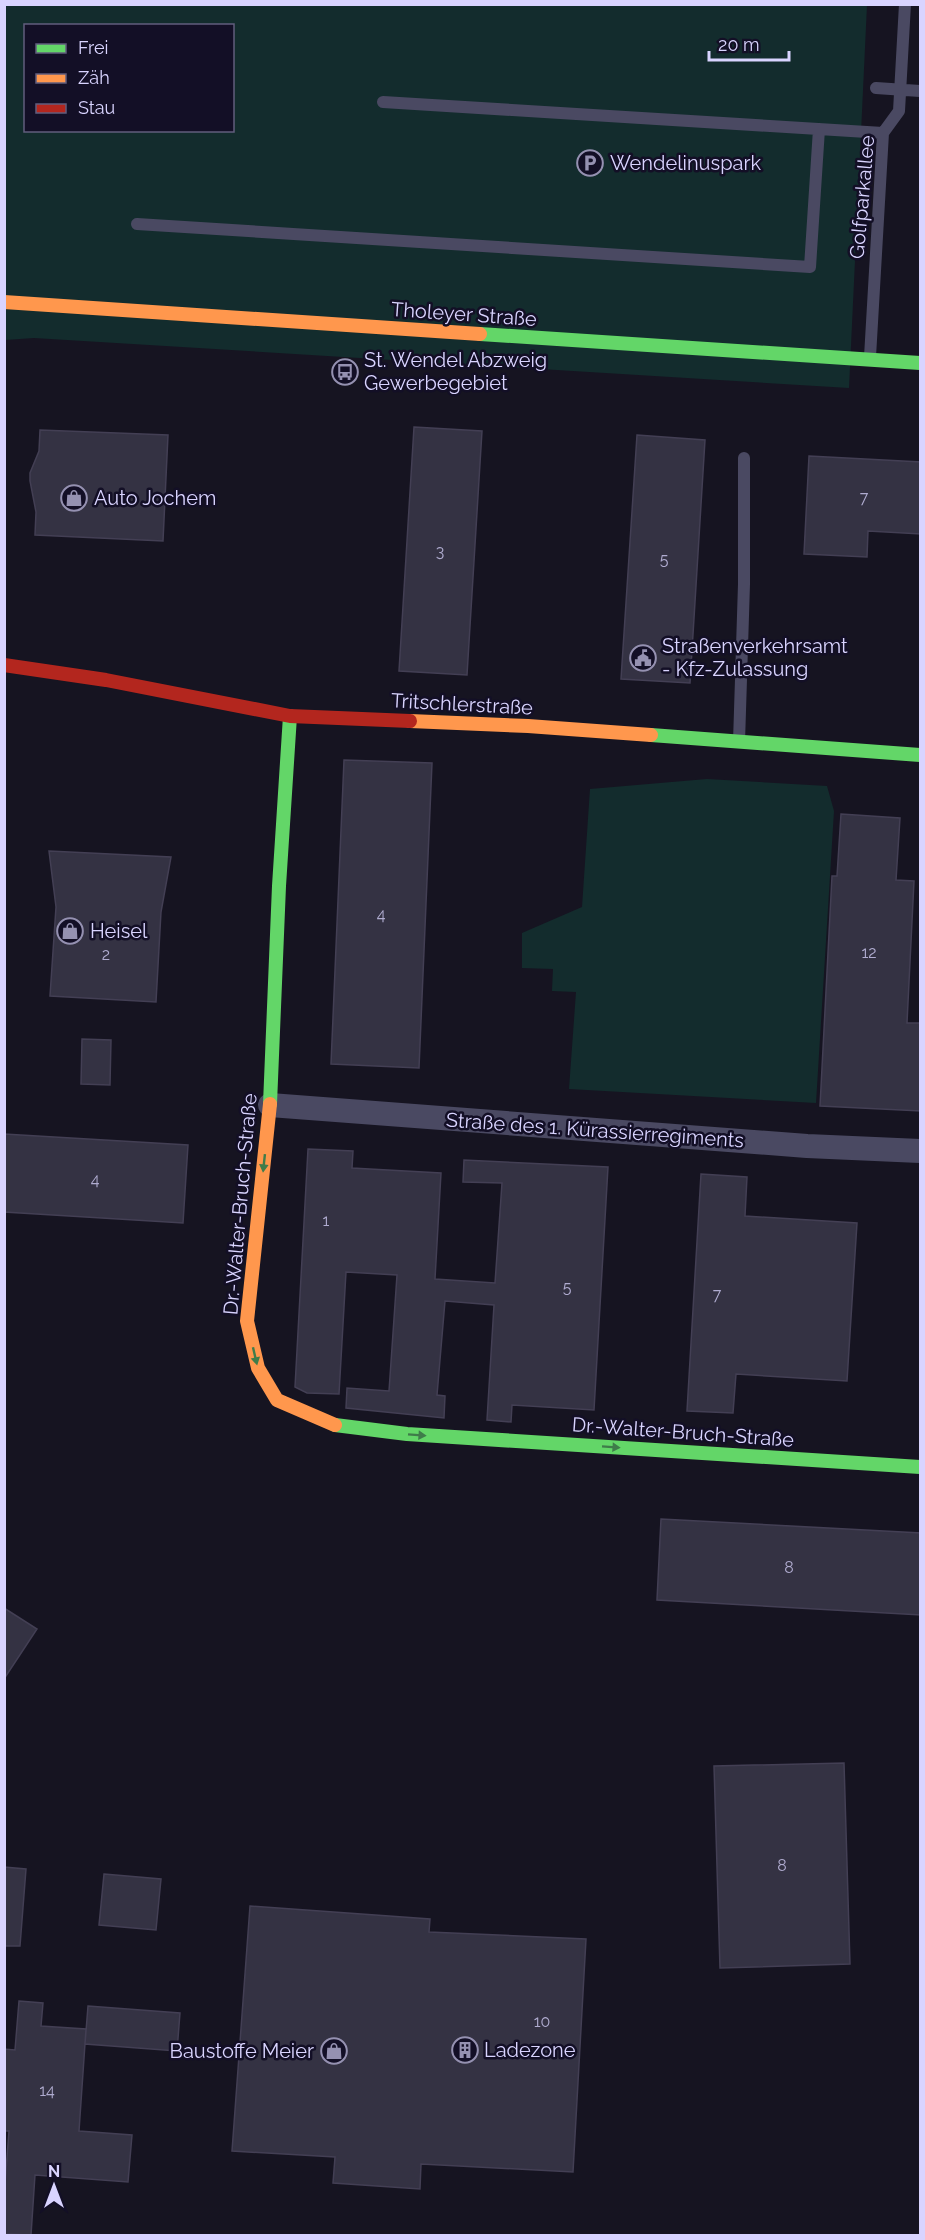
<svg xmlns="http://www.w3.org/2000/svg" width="925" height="2240" viewBox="0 0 925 2240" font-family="Raleway,sans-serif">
  <rect width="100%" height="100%" fill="#161421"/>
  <!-- green -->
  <path fill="#132c2d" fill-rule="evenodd" d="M5,5H867L849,388L34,338L5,340ZM26,26H232V130H26Z
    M707,779L827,786L834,811L816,1103L569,1089L576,992L552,991L553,969L522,968V933L582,907L590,789Z"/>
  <!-- building -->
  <path fill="#343243" stroke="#433f54" stroke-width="1.5" d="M414,427L482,431L467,675L399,671Z
    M40,430L168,435L163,541L35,535L36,512L30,481V473L39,451Z
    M637,435L705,440L690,683L621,679Z
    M809,456L921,462V534L868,531L867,557L804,554Z
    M344,760L432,763L419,1068L331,1064Z
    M841,814L900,818L896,880L914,881L907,1023H921V1111L820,1106L832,876H837Z
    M49,851L171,857L161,912L156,1002L50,996L56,907Z
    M82,1039L111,1040L110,1085L81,1084Z
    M4,1134L188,1145L183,1223L4,1212Z
    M308,1149L353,1151L352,1168L441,1173L435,1279L495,1283L502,1183L463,1182L464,1160L608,1167L594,1410L512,1405L511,1422L487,1420L494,1305L445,1301L437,1395L445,1396L444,1418L346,1408L347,1388L389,1391L397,1275L346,1272L339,1394L307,1393L295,1387Z
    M701,1174L747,1177L745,1216L857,1223L847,1381L736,1374L733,1413L687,1411Z
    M661,1519L921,1533V1615L657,1600Z
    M4,1608L37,1629L4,1679Z
    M844,1763L850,1964L720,1968L714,1766Z
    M4,1867L26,1869L20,1946H4Z
    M104,1874L161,1879L156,1930L99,1925Z
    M250,1906L430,1919L429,1932L586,1939L573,2172L421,2164L420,2189L333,2183L335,2157L232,2151Z
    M19,2001L43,2003L41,2026L86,2029L79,2131L132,2135L128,2182L35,2175L31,2235L4,2234V2196L9,2131H4V2049L15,2050Z
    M88,2006L180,2013L177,2051L85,2044Z"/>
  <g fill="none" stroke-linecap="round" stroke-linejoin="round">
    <!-- lane -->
    <path stroke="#4a4962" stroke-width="12" d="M876,88L920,91
      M383,102L883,133
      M137,224L810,267L819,129
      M870,357L883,133L899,111L905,4
      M739,742L744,584V458"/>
    <!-- street -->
    <path stroke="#4a4962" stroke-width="24" d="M270,1105L807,1146L920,1151"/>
    <!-- fast -->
    <path stroke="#63d668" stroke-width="14" d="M480,334L920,363
      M651,735L920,755
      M270,1104L279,886L290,716
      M335,1425L407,1434L920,1467"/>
    <!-- slow -->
    <path stroke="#ff974d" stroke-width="14" d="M4,302L480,334
      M410,721L528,726L651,735
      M270,1104L247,1321L258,1368L277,1400L335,1425"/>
    <!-- jam -->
    <path stroke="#b3261e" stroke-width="14" d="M4,665L106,680L290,716L410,721"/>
  </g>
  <!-- one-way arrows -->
  <defs><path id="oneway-solid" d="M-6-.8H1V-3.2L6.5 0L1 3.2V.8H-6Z" transform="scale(1.5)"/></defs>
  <g fill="#3f7c4a">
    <use href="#oneway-solid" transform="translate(264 1163) rotate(96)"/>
    <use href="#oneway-solid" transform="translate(255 1356) rotate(77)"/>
    <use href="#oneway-solid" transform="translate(417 1435) rotate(4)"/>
    <use href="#oneway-solid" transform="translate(611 1447) rotate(4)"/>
  </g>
  <!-- icons -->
  <defs>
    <g id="parking-ring" transform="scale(1.35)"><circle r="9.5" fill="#130f26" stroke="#9591b1" stroke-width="1.5"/><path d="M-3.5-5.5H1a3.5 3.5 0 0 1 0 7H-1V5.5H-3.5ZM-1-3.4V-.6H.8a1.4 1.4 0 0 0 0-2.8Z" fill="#9591b1"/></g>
    <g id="bus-ring" transform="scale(1.35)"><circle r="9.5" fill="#130f26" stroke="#9591b1" stroke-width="1.5"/><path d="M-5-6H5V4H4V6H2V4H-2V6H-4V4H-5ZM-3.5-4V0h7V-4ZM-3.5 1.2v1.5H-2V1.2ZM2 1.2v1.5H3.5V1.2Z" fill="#9591b1"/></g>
    <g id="shop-ring" transform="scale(1.35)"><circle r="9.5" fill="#130f26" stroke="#9591b1" stroke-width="1.5"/><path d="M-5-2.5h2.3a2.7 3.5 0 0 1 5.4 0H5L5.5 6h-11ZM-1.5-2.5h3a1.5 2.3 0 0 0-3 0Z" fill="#9591b1"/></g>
    <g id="civic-ring" transform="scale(1.35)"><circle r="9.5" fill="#130f26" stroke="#9591b1" stroke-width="1.5"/><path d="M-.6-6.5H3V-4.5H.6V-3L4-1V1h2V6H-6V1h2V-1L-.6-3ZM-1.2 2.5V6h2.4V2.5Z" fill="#9591b1"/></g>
    <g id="building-ring" transform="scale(1.35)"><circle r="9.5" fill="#130f26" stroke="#9591b1" stroke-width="1.5"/><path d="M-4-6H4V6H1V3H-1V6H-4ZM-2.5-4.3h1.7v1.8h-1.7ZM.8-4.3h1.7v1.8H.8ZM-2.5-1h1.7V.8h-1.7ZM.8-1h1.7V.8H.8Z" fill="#9591b1"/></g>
  </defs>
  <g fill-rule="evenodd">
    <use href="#parking-ring" x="590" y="163"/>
    <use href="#bus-ring" x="345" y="372"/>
    <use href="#shop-ring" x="74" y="498"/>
    <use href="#civic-ring" x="643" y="658"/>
    <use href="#shop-ring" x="70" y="931"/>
    <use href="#building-ring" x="465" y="2050"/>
    <use href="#shop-ring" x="334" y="2051"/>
  </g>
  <g text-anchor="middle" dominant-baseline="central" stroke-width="5" stroke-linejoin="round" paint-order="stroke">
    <!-- number labels -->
    <g font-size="16" fill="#b0acd0">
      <text x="864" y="497">7</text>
      <text x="440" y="551">3</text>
      <text x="664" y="559">5</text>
      <text x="381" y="914">4</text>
      <text x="869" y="952">12</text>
      <text x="106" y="954">2</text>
      <text x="95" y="1179">4</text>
      <text x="326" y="1220">1</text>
      <text x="567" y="1287">5</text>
      <text x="717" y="1294">7</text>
      <text x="789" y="1567">8</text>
      <text x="782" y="1865">8</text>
      <text x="542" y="2021">10</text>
      <text x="47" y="2090">14</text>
    </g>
    <!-- poi labels -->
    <g font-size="20" fill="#d9d4ff" stroke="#130f26" text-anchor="start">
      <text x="610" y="163">Wendelinuspark</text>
      <text x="364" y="360">St. Wendel Abzweig<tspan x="364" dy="23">Gewerbegebiet</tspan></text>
      <text x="94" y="498">Auto Jochem</text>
      <text x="662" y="646">Straßenverkehrsamt<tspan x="662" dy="23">- Kfz-Zulassung</tspan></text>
      <text x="90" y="931">Heisel</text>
      <text x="484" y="2050">Ladezone</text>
      <text x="314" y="2051" text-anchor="end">Baustoffe Meier</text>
    </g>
    <!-- street labels -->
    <g font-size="20" fill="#d9d4ff" stroke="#130f26">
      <text transform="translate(862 197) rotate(-85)">Golfparkallee</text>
      <text transform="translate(464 314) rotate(4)">Tholeyer Straße</text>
      <text transform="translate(462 704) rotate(3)">Tritschlerstraße</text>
      <text transform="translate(595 1130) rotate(4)">Straße des 1. Kürassierregiments</text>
      <text transform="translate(240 1204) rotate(-85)">Dr.-Walter-Bruch-Straße</text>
      <text transform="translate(683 1432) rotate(4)">Dr.-Walter-Bruch-Straße</text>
    </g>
  </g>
  <!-- border -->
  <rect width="925" height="2240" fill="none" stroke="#d9d4ff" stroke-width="12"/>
  <!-- legend -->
  <rect x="24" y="24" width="210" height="108" fill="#130f26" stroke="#625e7d" stroke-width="1.5"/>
  <rect x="36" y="44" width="30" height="9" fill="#63d668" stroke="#625e7d" stroke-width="1.5"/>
  <text x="78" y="54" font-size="18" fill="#d9d4ff">Frei</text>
  <rect x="36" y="74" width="30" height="9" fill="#ff974d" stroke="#625e7d" stroke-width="1.5"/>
  <text x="78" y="84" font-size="18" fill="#d9d4ff">Zäh</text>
  <rect x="36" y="104" width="30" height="9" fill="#b3261e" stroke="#625e7d" stroke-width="1.5"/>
  <text x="78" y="114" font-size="18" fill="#d9d4ff">Stau</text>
  <!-- north arrow -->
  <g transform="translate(54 2186)" stroke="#130f26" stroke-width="4.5" paint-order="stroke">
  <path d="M0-4.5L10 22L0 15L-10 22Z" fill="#d9d4ff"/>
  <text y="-9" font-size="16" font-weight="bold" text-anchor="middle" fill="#d9d4ff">N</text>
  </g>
  <!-- scale -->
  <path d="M709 51v9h80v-9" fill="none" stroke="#d9d4ff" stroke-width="3"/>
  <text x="718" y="51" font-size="18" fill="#d9d4ff" stroke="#130f26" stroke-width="4.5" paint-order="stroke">20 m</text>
</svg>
